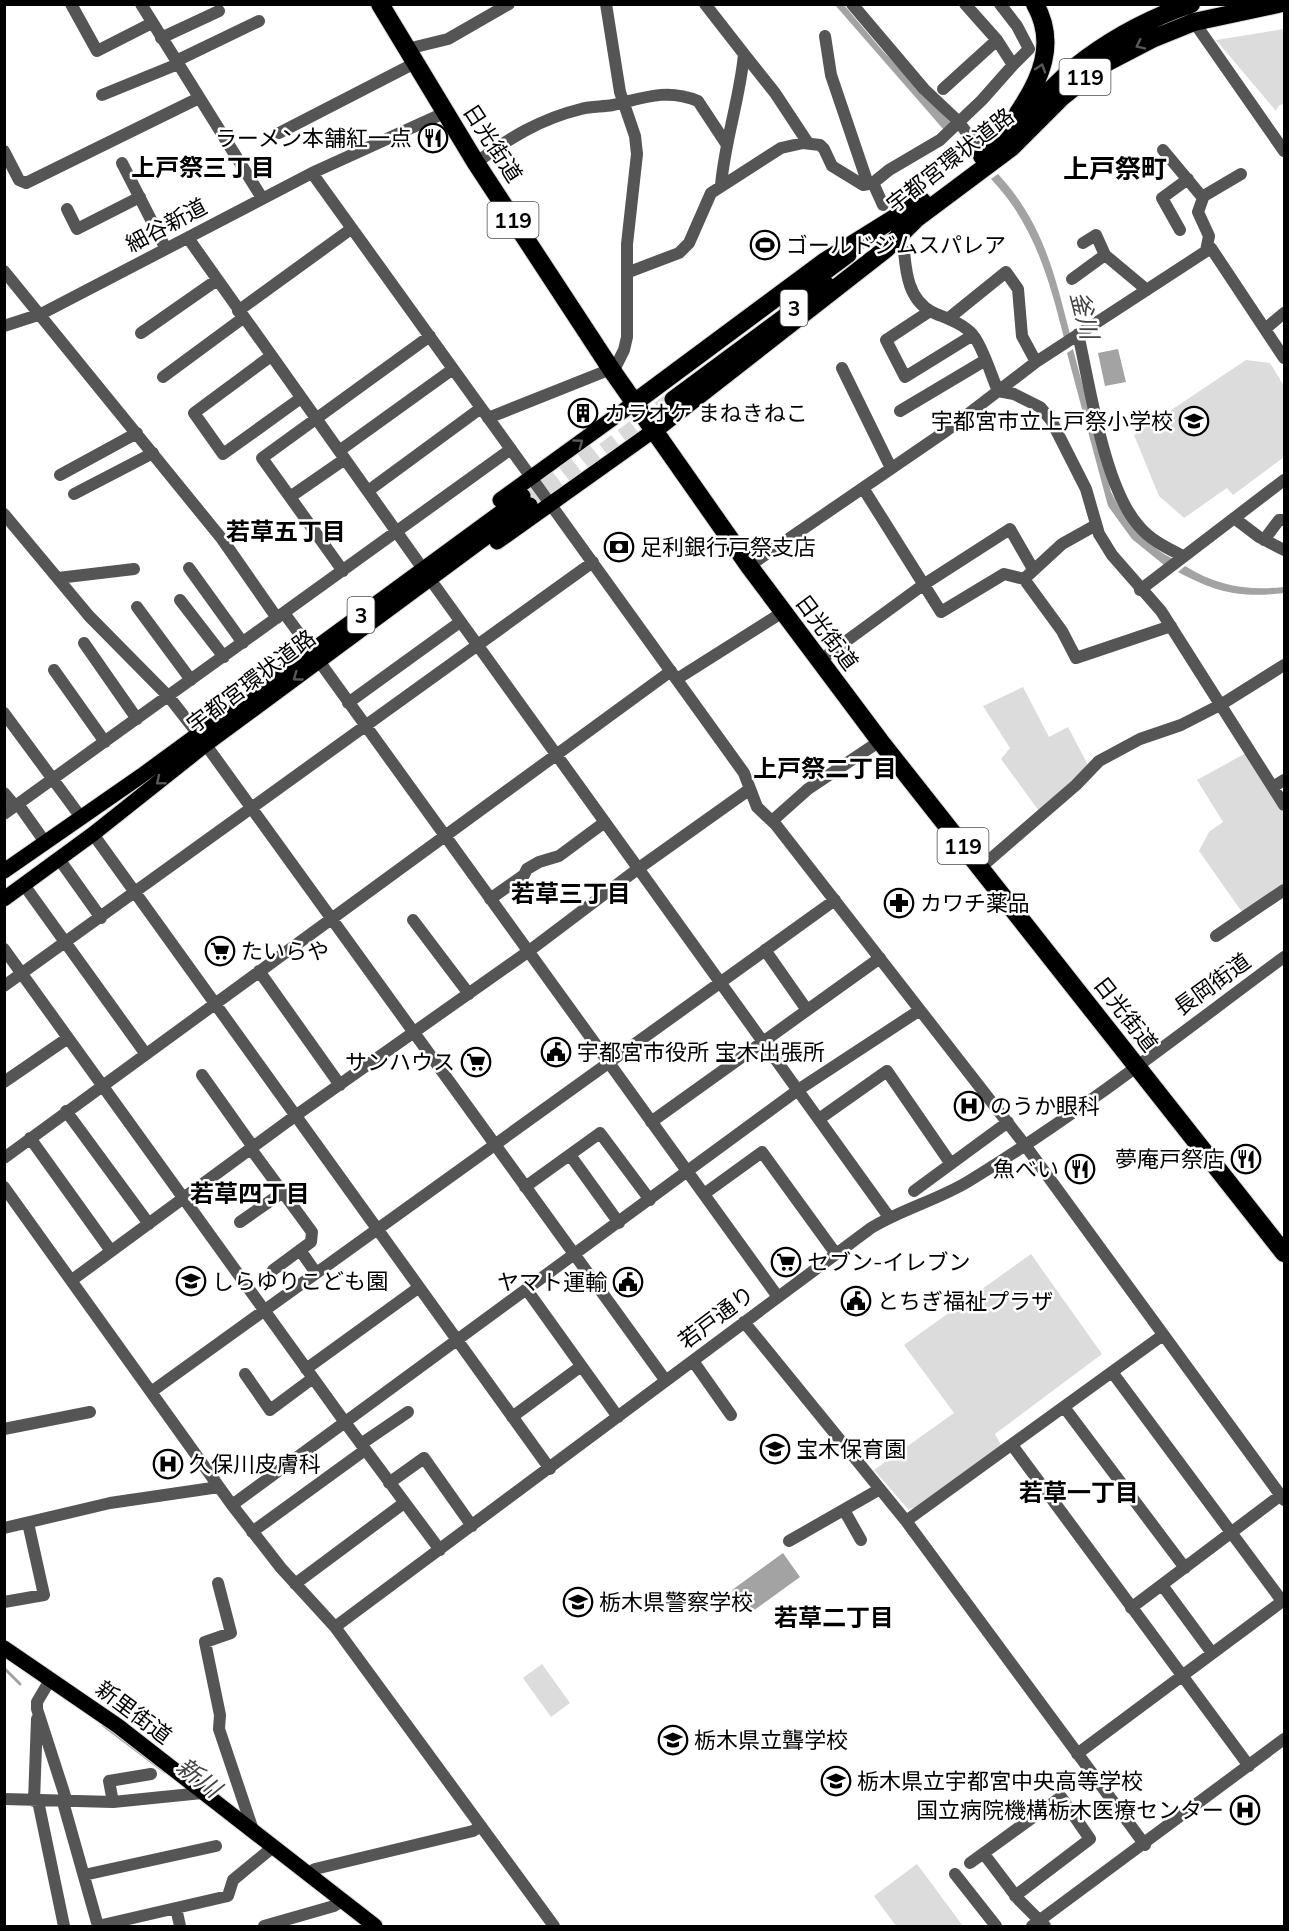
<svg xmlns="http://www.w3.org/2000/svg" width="1289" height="1931" viewBox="0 0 1289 1931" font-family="Mulish,'Noto Sans JP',sans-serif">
  <rect width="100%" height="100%" fill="#fff"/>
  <!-- green -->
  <path fill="#dcdcdc" d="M1284,29V104L1279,105L1276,111L1216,40Z
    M1246,360L1270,363L1284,386V457L1233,495L1227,488L1184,518L1159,496L1134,435Z
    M1023,687L1049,737L1068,727L1089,767L1039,811L1001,759L1010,748L983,706Z
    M1246,753L1284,814V891L1244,915L1199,851L1209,832L1223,822L1197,780Z
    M1031,1254L1102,1354L995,1434L1001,1445L914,1508L908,1509L874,1470L954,1413L904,1345Z
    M542,1664L570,1703L551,1717L523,1678Z
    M917,1864L963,1926H896L874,1896Z"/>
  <!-- water -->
  <path fill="#a3a3a3" d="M835,5H844L882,50L951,123L944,130Z
    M998,174C1043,223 1054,272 1070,334L1064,338C1049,279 1034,224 991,179Z
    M1073,349L1111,492C1126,522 1144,544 1173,559L1164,565L1132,539L1108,506L1067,353Z
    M1118,349L1126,382L1105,386L1098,353Z
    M1185,566C1217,586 1248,591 1284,587V593C1241,598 1217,593 1178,572Z
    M783,1553L800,1577L749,1614L732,1590Z"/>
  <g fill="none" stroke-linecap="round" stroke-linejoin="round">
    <!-- stream -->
    <path stroke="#a3a3a3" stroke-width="3" d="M4,1668L20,1684
      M103,1725L165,1772"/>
    <!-- major-tunnel -->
    <path stroke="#d9d9d9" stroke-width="15" stroke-dasharray="15 8" stroke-linecap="butt" d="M523,496L596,443
      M530,505L672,399"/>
    <!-- major casing -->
    <g stroke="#dbdbdb" stroke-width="17">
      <path id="major" d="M806,287L849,255
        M672,399L827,284
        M500,500L634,403
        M497,542L653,431
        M4,871L141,776L523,496
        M4,899L93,834L205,745L530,505
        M4,1648L118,1726L375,1926"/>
    </g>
    <!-- highway casing -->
    <g stroke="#dbdbdb" stroke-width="20">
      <path id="highway" d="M380,4L476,163L613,372L749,566L880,741L1284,1253
        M1018,113C1041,79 1057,43 1035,4
        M982,156C1016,130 1042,95 1075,67C1109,40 1150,18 1191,4
        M634,403L824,262L922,201
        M653,431L886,249L917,218L1012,147L1062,97L1102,65L1152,39L1194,22L1278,4"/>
    </g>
    <!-- minor -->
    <path stroke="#555" stroke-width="12" d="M71,4L97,51L152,23
      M141,4L262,198
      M606,4L620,92L635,136L637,154L627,244V337L624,350L613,372
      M705,4L744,54C740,98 725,140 721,185
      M852,4L924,89L958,121L976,145
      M1000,4L1017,26L1029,49L1013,65
      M1194,22L1284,151
      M825,36L831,75L868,184
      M161,38L219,11
      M407,49L448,39L509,4
      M744,54L775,93L808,143
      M176,61L259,21
      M943,89L997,40
      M102,95L178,64
      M279,133L415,63
      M1163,150L1203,198L1198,212L1209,236L1206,251
      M4,151L19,180L26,183L199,98
      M122,163L166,249
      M476,163C509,138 540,119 581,109C592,106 602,107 613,105C643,98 667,88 698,101L727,145
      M312,173L744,773L757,807L776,825L1025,1145L1284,1500
      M873,183L889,170L940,140L982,100L1013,65L997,40L965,4
      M1202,197L1241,174
      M67,209L77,229L140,197
      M1180,230L1162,198L1188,179
      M188,238L418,562
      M1083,243L1096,235L1105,255L1147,290
      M904,251C906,274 909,300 932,312C945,318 963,323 973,335C983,347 991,375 998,391
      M4,271L222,539L277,618
      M629,272L679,253L689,243L711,193L781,148L803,143L820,145L824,149L832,166L863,185L873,183L883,205
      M1072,279L1105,255
      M238,311L351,229
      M930,311L886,340L905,377L973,335
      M949,318L1006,272L1018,289L1022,336L1036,362
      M4,326L41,314L312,173L444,113
      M1265,329L1284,313
      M141,333L217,280
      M1078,334C1090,386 1104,486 1138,525C1150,540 1167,548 1183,556
      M271,356L194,413L223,454L301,398
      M842,368L891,468
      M163,377L243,318
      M998,391L1014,394L1040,407L1051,420L1086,489L1099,534L1112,555L1161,611L1284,805
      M900,411L984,361
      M488,418L611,369
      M339,451L453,369
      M60,475L137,433
      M863,488L941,612L1004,574L1024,579
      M368,491L481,408
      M74,494L153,453
      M290,497L345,459
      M4,514L89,616L169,697L198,734L666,1381
      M1234,518L1259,537L1284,550
      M1096,525L1062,544L1024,579L1062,631L1076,658L1171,626
      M1264,540L1279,520H1284
      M749,566L946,431L1036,362L1211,248L1284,358
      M189,568L243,643
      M343,571L262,458L430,336
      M58,578L134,569
      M435,586L889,1217
      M1140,590L1284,480
      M180,600L224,657
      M137,607L191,680
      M284,613L312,651
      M84,643L137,719
      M319,661L778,1297
      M819,661L923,585L1010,529L1033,569
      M54,670L105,742
      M677,679L783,612
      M348,703L460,622
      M4,713L80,816
      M1273,787L1284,780
      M4,793L15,806
      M18,804L45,842
      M4,814L511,449
      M772,821L808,789L880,741
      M93,834L550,1469
      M59,859L101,918
      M980,868L1076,785L1099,761L1140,739L1181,725L1222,704L1284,665
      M24,885L145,1053
      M490,899L524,875L527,869L539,862L559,856L605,822
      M413,920L469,994
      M1216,936L1284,890
      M4,949L344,1421L440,1550
      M765,950L807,1010
      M259,971L340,1085
      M4,986L593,562
      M202,1075L253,1147
      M4,1082L68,1038
      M66,1111L149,1224
      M819,1119L887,1071L951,1164
      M651,1122L880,958
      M30,1138L111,1251
      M251,1149L312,1232L311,1242L273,1270
      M570,1155L619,1223
      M4,1158L671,671
      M4,1187L232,1505L281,1568L335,1627L554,1926
      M525,1187L600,1133L650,1200
      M914,1191L1008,1122
      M704,1194L762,1152L836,1254
      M240,1222L283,1192
      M300,1250L316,1273
      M72,1280L295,1116L529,951L639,868L750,789
      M527,1290L618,1417
      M744,1322L906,1521L1145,1845
      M693,1361L731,1415
      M306,1369L418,1288
      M1112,1372L1282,1601
      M245,1374L270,1410L313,1378
      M151,1392L835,900
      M1064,1407L1185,1568
      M512,1417L580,1367
      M4,1429L90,1412
      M361,1444L408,1412
      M1012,1445L1249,1766
      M389,1483L424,1458L472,1526
      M232,1505L798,1090L920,1010
      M844,1510L861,1540
      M906,1521L1163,1335
      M4,1528L110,1503L219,1487
      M252,1532L365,1450
      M789,1541L880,1489
      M218,1583L231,1633L205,1642L220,1715L219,1729L254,1833
      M295,1584L404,1503
      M1162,1585L1212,1653
      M4,1602L44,1595L28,1523
      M1131,1608L1281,1495
      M335,1627L871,1228C902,1209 938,1200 969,1181C1079,1114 1181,1033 1284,957
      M50,1680L37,1702V1709L67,1802
      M1077,1754L1284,1600
      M4,1799L113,1802L202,1793
      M34,1801L37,1719
      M38,1801L64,1926
      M63,1802L98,1926L228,1896L233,1880L273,1847
      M113,1802L109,1781L151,1774
      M984,1854L1018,1899L1045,1926
      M970,1863L1061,1797L1090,1839L1015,1896
      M308,1874L315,1869L473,1831L481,1826
      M955,1874L996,1926
      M84,1875L216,1846
      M176,1908L180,1926
      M264,1926L334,1906L342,1901
      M1032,1926L1284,1739"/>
    <!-- major -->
    <use href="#major" stroke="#000" stroke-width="15"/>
    <!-- highway -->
    <use href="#highway" stroke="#000" stroke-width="18"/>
  </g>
  <!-- one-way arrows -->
  <defs><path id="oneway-chevron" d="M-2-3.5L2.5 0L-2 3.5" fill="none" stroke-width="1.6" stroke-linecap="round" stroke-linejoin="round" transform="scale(1.5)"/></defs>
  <g stroke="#595959">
    <use href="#oneway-chevron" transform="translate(1140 45) rotate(154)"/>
    <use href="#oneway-chevron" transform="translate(1041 68) rotate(-72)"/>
    <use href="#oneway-chevron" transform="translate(579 443) rotate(-36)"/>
    <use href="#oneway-chevron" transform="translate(297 677) rotate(144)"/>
    <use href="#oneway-chevron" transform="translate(160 781) rotate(141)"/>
  </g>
  <!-- icons -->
  <defs>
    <g id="restaurant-ring" transform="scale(1.5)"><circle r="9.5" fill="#fff" stroke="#000" stroke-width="1.5"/><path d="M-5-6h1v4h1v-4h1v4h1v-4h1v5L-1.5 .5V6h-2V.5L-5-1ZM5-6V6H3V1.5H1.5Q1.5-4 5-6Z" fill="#000"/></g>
    <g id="stadium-ring" transform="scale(1.5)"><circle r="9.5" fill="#fff" stroke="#000" stroke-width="1.5"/><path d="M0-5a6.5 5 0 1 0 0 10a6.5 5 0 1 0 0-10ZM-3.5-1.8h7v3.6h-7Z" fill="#000"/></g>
    <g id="building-ring" transform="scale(1.5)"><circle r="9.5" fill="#fff" stroke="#000" stroke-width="1.5"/><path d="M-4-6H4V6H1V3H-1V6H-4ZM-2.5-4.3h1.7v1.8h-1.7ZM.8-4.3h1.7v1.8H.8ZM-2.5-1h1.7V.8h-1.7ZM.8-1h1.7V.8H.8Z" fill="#000"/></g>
    <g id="school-ring" transform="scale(1.5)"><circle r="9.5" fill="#fff" stroke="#000" stroke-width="1.5"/><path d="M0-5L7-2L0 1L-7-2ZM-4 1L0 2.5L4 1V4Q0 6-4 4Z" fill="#000"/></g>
    <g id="bank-ring" transform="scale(1.5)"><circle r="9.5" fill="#fff" stroke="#000" stroke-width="1.5"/><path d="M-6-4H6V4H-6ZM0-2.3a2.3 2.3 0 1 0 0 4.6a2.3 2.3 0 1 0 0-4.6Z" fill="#000"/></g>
    <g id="pharmacy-ring" transform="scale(1.5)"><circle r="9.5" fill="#fff" stroke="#000" stroke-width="1.5"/><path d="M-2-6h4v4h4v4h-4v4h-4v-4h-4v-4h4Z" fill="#000"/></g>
    <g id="supermarket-ring" transform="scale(1.5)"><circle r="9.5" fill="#fff" stroke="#000" stroke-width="1.5"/><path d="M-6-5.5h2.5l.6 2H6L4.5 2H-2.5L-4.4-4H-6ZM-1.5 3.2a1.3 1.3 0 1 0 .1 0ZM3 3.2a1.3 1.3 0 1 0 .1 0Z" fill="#000"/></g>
    <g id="civic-ring" transform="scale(1.5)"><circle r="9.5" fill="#fff" stroke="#000" stroke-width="1.5"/><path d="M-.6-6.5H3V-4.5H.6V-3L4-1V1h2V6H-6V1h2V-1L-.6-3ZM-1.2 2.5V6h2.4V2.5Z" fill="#000"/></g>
    <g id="hospital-ring" transform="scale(1.5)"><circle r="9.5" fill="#fff" stroke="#000" stroke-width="1.5"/><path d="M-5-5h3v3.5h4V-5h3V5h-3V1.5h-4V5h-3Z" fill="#000"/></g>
  </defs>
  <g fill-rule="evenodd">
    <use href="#restaurant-ring" x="433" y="138"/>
    <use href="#stadium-ring" x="765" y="245"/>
    <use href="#building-ring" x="583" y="413"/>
    <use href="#school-ring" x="1194" y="421"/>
    <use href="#bank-ring" x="619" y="547"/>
    <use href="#pharmacy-ring" x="899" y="903"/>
    <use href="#supermarket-ring" x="220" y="951"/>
    <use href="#civic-ring" x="556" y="1052"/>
    <use href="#supermarket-ring" x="476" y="1062"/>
    <use href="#hospital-ring" x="969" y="1106"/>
    <use href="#restaurant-ring" x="1246" y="1159"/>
    <use href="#restaurant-ring" x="1080" y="1169"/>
    <use href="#supermarket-ring" x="786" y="1262"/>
    <use href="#school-ring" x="191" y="1281"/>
    <use href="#civic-ring" x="628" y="1282"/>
    <use href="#civic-ring" x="856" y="1301"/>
    <use href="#school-ring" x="775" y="1449"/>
    <use href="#hospital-ring" x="168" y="1464"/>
    <use href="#school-ring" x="578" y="1602"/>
    <use href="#school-ring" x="673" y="1740"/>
    <use href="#school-ring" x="836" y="1781"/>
    <use href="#hospital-ring" x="1245" y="1810"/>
  </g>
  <g text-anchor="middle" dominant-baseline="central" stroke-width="5" stroke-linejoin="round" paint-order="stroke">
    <!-- shield labels -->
    <g fill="#fff" stroke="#4c4c4c" stroke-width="1.5">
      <rect x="1059.5" y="59" width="51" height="36" rx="4.5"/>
      <rect x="487.5" y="202" width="51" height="36" rx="4.5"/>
      <rect x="780.5" y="290" width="27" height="36" rx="4.5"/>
      <rect x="347.5" y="597" width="27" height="36" rx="4.5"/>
      <rect x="937.5" y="828" width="51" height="36" rx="4.5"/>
    </g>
    <g font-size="21" font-weight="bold" fill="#000">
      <text x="1085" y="77">119</text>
      <text x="513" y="220">119</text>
      <text x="794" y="308">3</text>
      <text x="361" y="615">3</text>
      <text x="963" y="846">119</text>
    </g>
    <!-- poi labels -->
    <g font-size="22" fill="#000" stroke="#fff" text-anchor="start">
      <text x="412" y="138" text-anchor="end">ラーメン本舗紅一点</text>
      <text x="786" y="245">ゴールドジムスパレア</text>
      <text x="604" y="413">カラオケ まねきねこ</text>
      <text x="1173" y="421" text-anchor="end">宇都宮市立上戸祭小学校</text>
      <text x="640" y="547">足利銀行戸祭支店</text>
      <text x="920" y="903">カワチ薬品</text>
      <text x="241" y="951">たいらや</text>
      <text x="577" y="1052">宇都宮市役所 宝木出張所</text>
      <text x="455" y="1062" text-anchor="end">サンハウス</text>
      <text x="990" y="1106">のうか眼科</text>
      <text x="1225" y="1159" text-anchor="end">夢庵戸祭店</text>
      <text x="1059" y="1169" text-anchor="end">魚べい</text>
      <text x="807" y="1262">セブン-イレブン</text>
      <text x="212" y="1281">しらゆりこども園</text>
      <text x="607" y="1282" text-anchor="end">ヤマト運輸</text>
      <text x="877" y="1301">とちぎ福祉プラザ</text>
      <text x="796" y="1449">宝木保育園</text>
      <text x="189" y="1464">久保川皮膚科</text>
      <text x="599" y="1602">栃木県警察学校</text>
      <text x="694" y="1740">栃木県立聾学校</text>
      <text x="857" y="1781">栃木県立宇都宮中央高等学校</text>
      <text x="1224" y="1810" text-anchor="end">国立病院機構栃木医療センター</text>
    </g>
    <!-- street labels -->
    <g font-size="22" fill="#000" stroke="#fff">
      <text transform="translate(493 143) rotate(57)">日光街道</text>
      <text transform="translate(950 160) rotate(-38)">宇都宮環状道路</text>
      <text transform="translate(166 225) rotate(-28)">細谷新道</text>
      <text transform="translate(827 632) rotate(53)">日光街道</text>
      <text transform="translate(251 681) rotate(-37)">宇都宮環状道路</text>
      <text transform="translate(1212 984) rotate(-36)">長岡街道</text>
      <text transform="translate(1126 1014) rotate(52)">日光街道</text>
      <text transform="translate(716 1317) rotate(-37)">若戸通り</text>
      <text transform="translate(134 1712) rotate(37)">新里街道</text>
    </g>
    <!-- neighbourhood labels -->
    <g font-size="24" font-weight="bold" fill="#000" stroke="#fff">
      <text x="203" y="167">上戸祭三丁目</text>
      <text x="286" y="531">若草五丁目</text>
      <text x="825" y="768">上戸祭二丁目</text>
      <text x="571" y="893">若草三丁目</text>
      <text x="250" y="1193">若草四丁目</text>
      <text x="1079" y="1492">若草一丁目</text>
      <text x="834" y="1617">若草二丁目</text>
    </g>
    <!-- water labels -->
    <g font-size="24" font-style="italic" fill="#444" stroke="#fff">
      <text transform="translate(1085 315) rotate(76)">釜川</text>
      <text transform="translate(199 1777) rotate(37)">新川</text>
    </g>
    <!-- quarter labels -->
    <g font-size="26" font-weight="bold" fill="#000" stroke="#fff">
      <text x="1115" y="168">上戸祭町</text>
    </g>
  </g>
  <!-- border -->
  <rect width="1289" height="1931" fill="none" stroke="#000000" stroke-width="12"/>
</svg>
